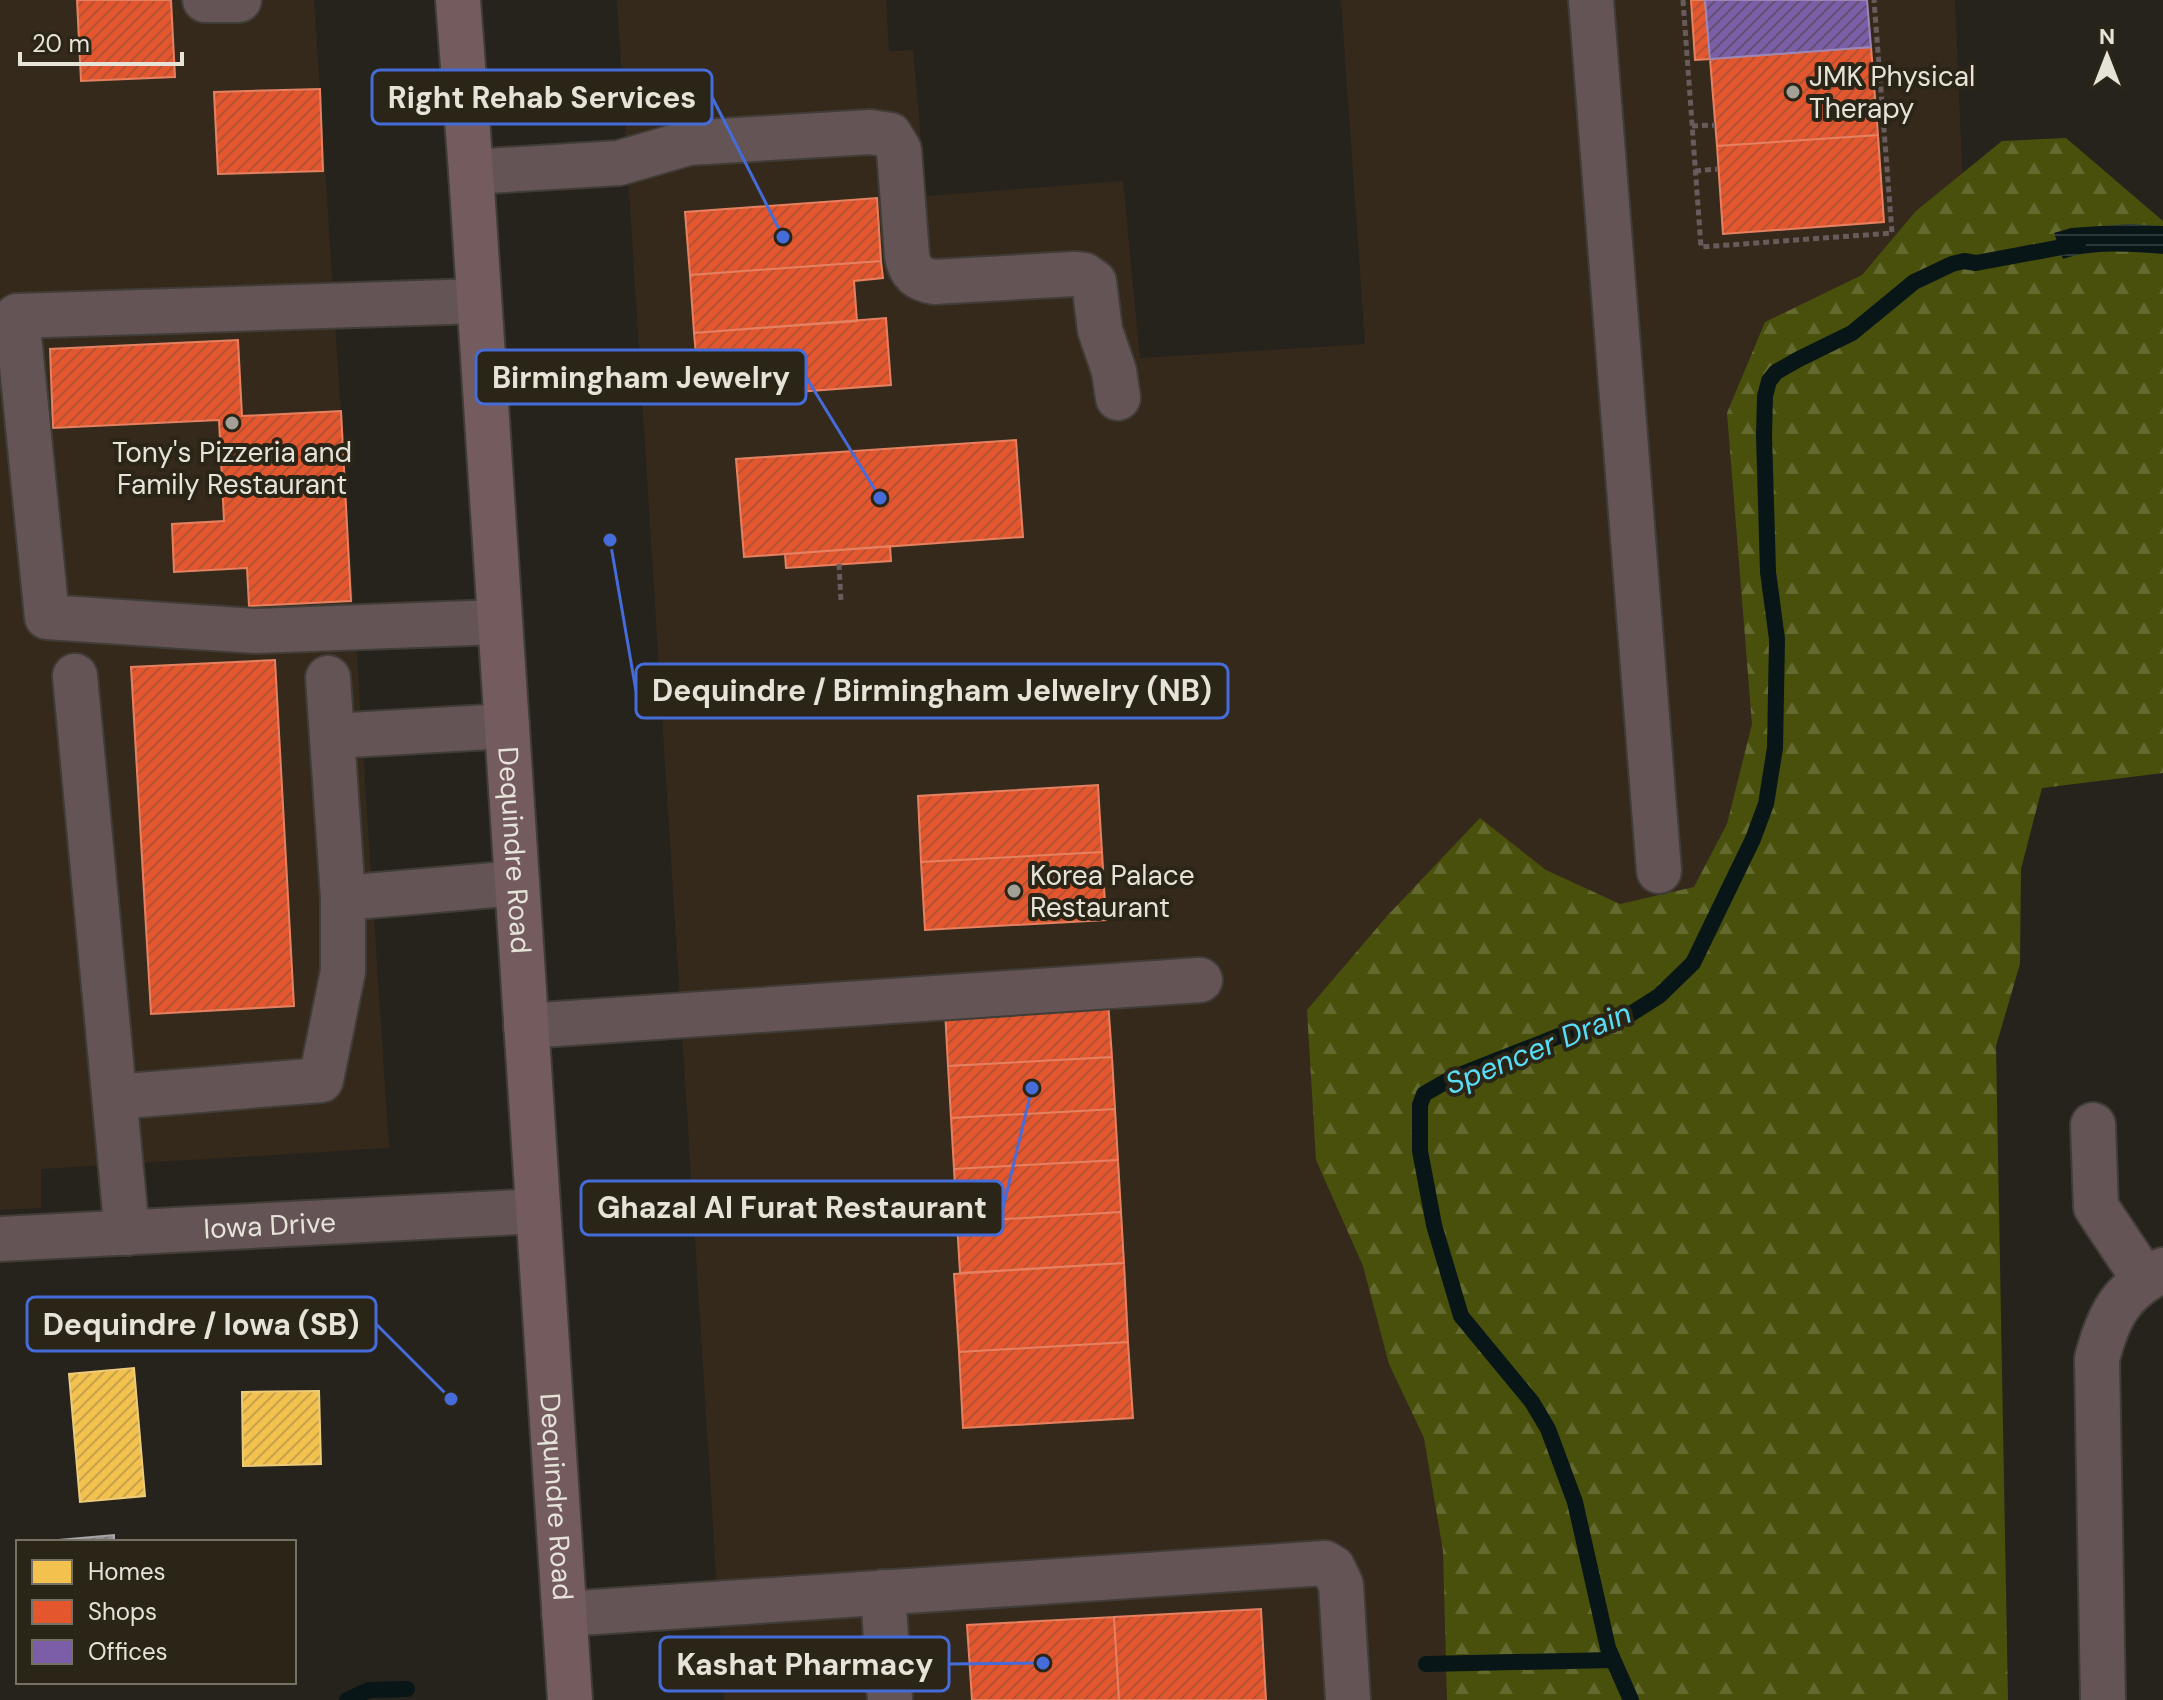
<svg xmlns="http://www.w3.org/2000/svg" width="2163" height="1700" viewBox="0 0 2163 1700" font-family="'DM Sans',sans-serif">
  <defs>
    <pattern id="forest-firs" width="22" height="20" patternUnits="userSpaceOnUse" patternTransform="scale(2)"><rect width="22" height="20" fill="#49500c"/><path d="M5 1l3.5 6h-7zM16 11l3.5 6h-7z" fill="#63692f"/></pattern>
    <pattern id="water-rules" width="6" height="5" patternUnits="userSpaceOnUse" patternTransform="scale(2)"><rect width="6" height="5" fill="#081618"/><path d="M0 2.5h6" fill="none" stroke="#2c3839"/></pattern>
    <pattern id="homes-hatch" width="6" height="6" patternUnits="userSpaceOnUse" patternTransform="scale(2)"><rect width="6" height="6" fill="#f2c14e"/><path d="M-1 1l2-2M0 6l6-6M5 7l2-2" fill="none" stroke="#c7a24b"/></pattern>
    <pattern id="shops-hatch" width="6" height="6" patternUnits="userSpaceOnUse" patternTransform="scale(2)"><rect width="6" height="6" fill="#e4572e"/><path d="M-1 1l2-2M0 6l6-6M5 7l2-2" fill="none" stroke="#b45134"/></pattern>
    <pattern id="offices-hatch" width="6" height="6" patternUnits="userSpaceOnUse" patternTransform="scale(2)"><rect width="6" height="6" fill="#7b5ea7"/><path d="M-1 1l2-2M0 6l6-6M5 7l2-2" fill="none" stroke="#605174"/></pattern>
    <pattern id="industry-hatch" width="6" height="6" patternUnits="userSpaceOnUse" patternTransform="scale(2)"><rect width="6" height="6" fill="#8d8d92"/><path d="M-1 1l2-2M0 6l6-6M5 7l2-2" fill="none" stroke="#77777a"/></pattern>
  </defs>
  <rect width="100%" height="100%" fill="#26231c"/>
  <!-- commercial -->
  <path fill="#35291c" d="M0,0H314L389,1148L41,1169V1208L0,1210Z
    M617,0H886L889,51L913,50L926,196L1123,181L1140,358L1365,344L1341,0H1955L1995,938L1483,1700H724Z"/>
  <!-- forest -->
  <path fill="url(#forest-firs)" d="M2066,138L2163,221V773L2042,788L2021,869L2020,964L1996,1046L2008,1700H1447L1443,1551L1424,1438L1389,1364L1363,1266L1316,1160L1307,1010L1388,915L1480,818L1546,870L1620,904L1694,887L1727,824L1752,724L1727,413L1765,322L1862,275L1916,211L2002,141Z"/>
  <!-- water -->
  <path fill="url(#water-rules)" d="M2129,224L2163,226V254C2131,252 2094,248 2063,259L2054,233L2071,228Z"/>
  <!-- homes -->
  <path fill="url(#homes-hatch)" stroke="#eecb78" stroke-width="2" d="M134,1368L145,1496L80,1502L69,1374Z
    M319,1391L321,1464L243,1466L242,1392Z"/>
  <!-- shops -->
  <path fill="url(#shops-hatch)" stroke="#e58161" stroke-width="2" d="M77,0H171L175,77L81,81Z
    M1691,0H1705L1710,59L1695,60Z
    M1871,47L1878,135L1717,146L1710,59Z
    M320,89L323,171L218,174L214,92Z
    M1878,135L1884,222L1723,234L1717,146Z
    M877,198L881,261L690,275L685,212Z
    M881,261L883,278L854,281L857,321L694,333L690,275Z
    M886,318L891,385L700,399L694,333Z
    M238,340L242,416L341,411L351,601L249,606L247,568L174,572L172,524L224,521L219,420L53,428L50,349Z
    M1016,440L1023,537L744,557L736,459Z
    M890,546L891,561L786,568L785,554Z
    M275,660L294,1006L151,1014L131,667Z
    M1098,785L1102,852L921,862L918,796Z
    M1102,852L1106,920L925,930L921,862Z
    M1108,1001L1112,1057L948,1066L945,1010Z
    M1112,1057L1115,1109L951,1118L948,1066Z
    M1115,1109L1118,1160L954,1169L951,1118Z
    M1118,1160L1121,1212L957,1222L954,1169Z
    M1121,1212L1124,1263L960,1273L957,1222Z
    M1124,1263L1128,1342L959,1352L954,1274Z
    M1128,1342L1133,1418L963,1428L959,1352Z
    M1261,1609L1266,1700H1119L1114,1617Z
    M1114,1617L1119,1700H972L967,1625Z"/>
  <!-- offices -->
  <path fill="url(#offices-hatch)" stroke="#9b86b6" stroke-width="2" d="M1705,0H1867L1871,47L1710,59Z"/>
  <!-- industry -->
  <path fill="url(#industry-hatch)" stroke="#a8a7a7" stroke-width="2" d="M114,1535V1542H58L57,1540Z"/>
  <g fill="none" stroke-linecap="round" stroke-linejoin="round">
    <!-- stream -->
    <path stroke="#081618" stroke-width="16" d="M1426,1664L1612,1660
      M347,1700L369,1690L407,1689
      M1631,1700L1608,1648L1575,1502L1548,1429L1532,1402L1461,1316L1434,1225L1420,1151V1105L1424,1094L1452,1078L1559,1036L1629,1015L1659,996L1693,963L1753,839L1766,804L1775,748L1777,639L1768,572L1764,435L1765,396L1769,381L1776,372L1799,359L1852,333L1914,282L1952,264L1964,261L1976,263L2078,244"/>
    <!-- minor casing -->
    <g stroke="#403d37" stroke-width="48">
      <g id="minor">
        <path d="M205,0H239"/>
        <path d="M1591,0L1659,871"/>
        <path d="M471,172L619,163L688,143L870,132L890,135L899,150L907,256C910,273 918,279 934,282L1073,274L1084,275L1094,282L1100,330L1114,371L1118,398"/>
        <path d="M479,301L17,316L47,617L256,631L499,622"/>
        <path d="M75,676L127,1233"/>
        <path d="M328,678L343,898"/>
        <path d="M332,736L507,726"/>
        <path d="M526,1026L1200,980"/>
        <path d="M115,1097L321,1080L343,971V898L517,883"/>
        <path d="M2093,1125L2096,1207L2144,1279"/>
        <path id="s1" d="M0,1239L538,1211"/>
        <path d="M883,1592L890,1700"/>
        <path d="M564,1614L1325,1563L1333,1568L1341,1585L1348,1700"/>
        <path d="M2103,1700L2097,1359C2108,1316 2121,1290 2163,1270"/>
      </g>
    </g>
    <!-- major casing -->
    <g stroke="#403d37" stroke-width="48">
      <g id="major">
        <path id="s2" d="M458,0L471,172L570,1700"/>
      </g>
    </g>
    <!-- path -->
    <path stroke="#675c5b" stroke-width="5" stroke-dasharray="6 4" stroke-linecap="butt" d="M1683,0L1701,247L1892,233L1874,0
      M1692,126L1715,125
      M1695,171L1718,169
      M839,564L841,601"/>
    <!-- minor -->
    <use href="#minor" stroke="#655455" stroke-width="44"/>
    <!-- major -->
    <use href="#major" stroke="#735b5e" stroke-width="44"/>
  </g>
  <!-- markers -->
  <g fill="#a3a097" stroke="#2b2517" stroke-width="3">
    <circle cx="1793" cy="92" r="8"/>
    <circle cx="232" cy="423" r="8"/>
    <circle cx="1014" cy="891" r="8"/>
  </g>
  <g text-anchor="middle" dominant-baseline="central" stroke-width="8" stroke-linejoin="round" paint-order="stroke">
    <!-- poi labels -->
    <g font-size="28" fill="#e6e3d9" stroke="#2b2517" text-anchor="start">
      <text x="1809" y="76">JMK Physical<tspan x="1809" dy="32">Therapy</tspan></text>
      <text x="232" y="452" text-anchor="middle">Tony's Pizzeria and<tspan x="232" dy="32">Family Restaurant</tspan></text>
      <text x="1030" y="875">Korea Palace<tspan x="1030" dy="32">Restaurant</tspan></text>
    </g>
    <!-- street labels -->
    <g font-size="28" fill="#e6e3d9" stroke="#2b2517">
      <text stroke="none"><textPath href="#s2" startOffset="852">Dequindre Road</textPath></text>
      <text stroke="none"><textPath href="#s1" startOffset="270">Iowa Drive</textPath></text>
      <text stroke="none"><textPath href="#s2" startOffset="1500">Dequindre Road</textPath></text>
    </g>
    <!-- water labels -->
    <g font-size="30" font-style="italic" fill="#58ddf6" stroke="#2b2517">
      <text transform="translate(1538 1048) rotate(-22)">Spencer Drain</text>
    </g>
  </g>
  <!-- callouts -->
  <path fill="none" stroke="#456cd8" stroke-width="3" d="M783 237L712 97M880 498L806 377M610 540L636 691M1032 1088L1003 1208M451 1399L376 1324M1043 1663L949 1664"/>
  <g fill="#456cd8" stroke="#2b2517" stroke-width="3">
    <circle cx="783" cy="237" r="8"/>
    <circle cx="880" cy="498" r="8"/>
    <circle cx="610" cy="540" r="8"/>
    <circle cx="1032" cy="1088" r="8"/>
    <circle cx="451" cy="1399" r="8"/>
    <circle cx="1043" cy="1663" r="8"/>
  </g>
  <g fill="#2b2517" stroke="#456cd8" stroke-width="3">
    <rect x="372" y="70" width="340" height="54" rx="8"/>
    <rect x="476" y="350" width="330" height="54" rx="8"/>
    <rect x="636" y="664" width="592" height="54" rx="8"/>
    <rect x="581" y="1181" width="422" height="54" rx="8"/>
    <rect x="27" y="1297" width="349" height="54" rx="8"/>
    <rect x="660" y="1637" width="289" height="54" rx="8"/>
  </g>
  <g font-size="30" text-anchor="middle" font-weight="bold" fill="#e6e3d9">
    <text x="542" y="108">Right Rehab Services</text>
    <text x="641" y="388">Birmingham Jewelry</text>
    <text x="932" y="701">Dequindre / Birmingham Jelwelry (NB)</text>
    <text x="792" y="1218">Ghazal Al Furat Restaurant</text>
    <text x="201" y="1335">Dequindre / Iowa (SB)</text>
    <text x="805" y="1675">Kashat Pharmacy</text>
  </g>
  <!-- legend -->
  <rect x="16" y="1540" width="280" height="144" fill="#2b2517" stroke="#767165" stroke-width="2"/>
  <rect x="32" y="1560" width="40" height="24" fill="#f2c14e" stroke="#767165" stroke-width="2"/>
  <text x="88" y="1580" font-size="24" fill="#e6e3d9">Homes</text>
  <rect x="32" y="1600" width="40" height="24" fill="#e4572e" stroke="#767165" stroke-width="2"/>
  <text x="88" y="1620" font-size="24" fill="#e6e3d9">Shops</text>
  <rect x="32" y="1640" width="40" height="24" fill="#7b5ea7" stroke="#767165" stroke-width="2"/>
  <text x="88" y="1660" font-size="24" fill="#e6e3d9">Offices</text>
  <!-- north arrow -->
  <g transform="translate(2107 56)" stroke="#2b2517" stroke-width="6" paint-order="stroke">
  <path d="M0-6L14 30L0 20L-14 30Z" fill="#e6e3d9"/>
  <text y="-12" font-size="22" font-weight="bold" text-anchor="middle" fill="#e6e3d9">N</text>
  </g>
  <!-- scale -->
  <path d="M20 52v12h162v-12" fill="none" stroke="#e6e3d9" stroke-width="4"/>
  <text x="32" y="52" font-size="24" fill="#e6e3d9" stroke="#2b2517" stroke-width="6" paint-order="stroke">20 m</text>
</svg>
